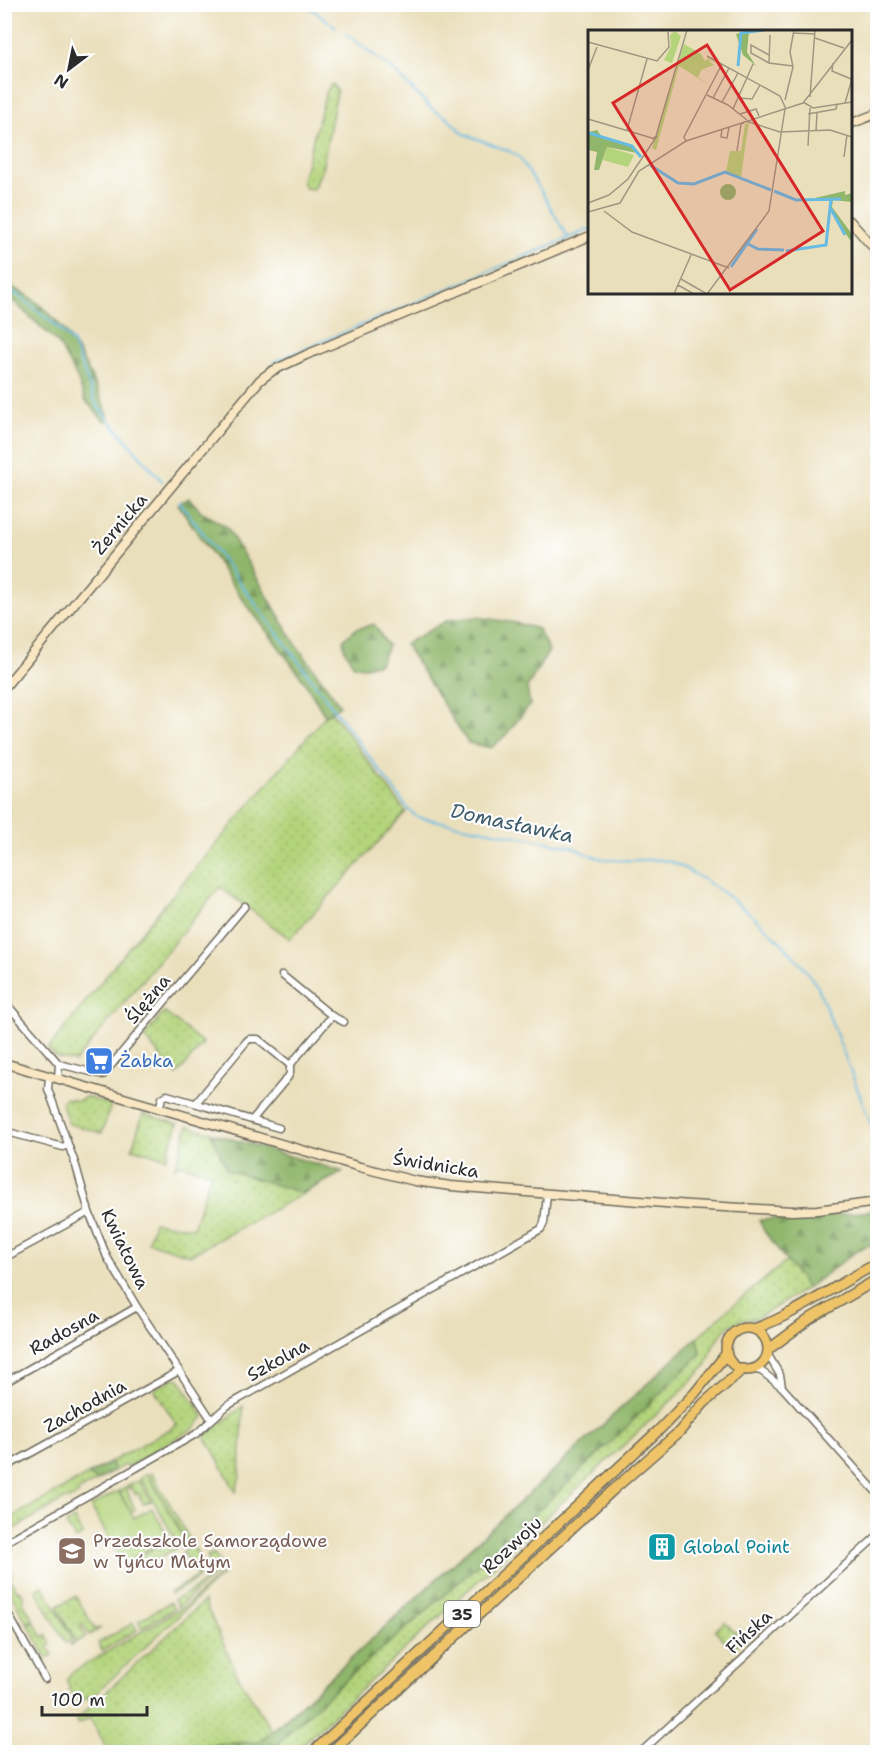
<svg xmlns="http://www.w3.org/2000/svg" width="882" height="1757" viewBox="0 0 882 1757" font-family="'Shantell Sans',sans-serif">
  <defs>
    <pattern id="grass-dots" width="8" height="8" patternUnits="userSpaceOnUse" patternTransform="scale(1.5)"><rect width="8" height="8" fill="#b4d47b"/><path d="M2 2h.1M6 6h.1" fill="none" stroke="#9bb66a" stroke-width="1.8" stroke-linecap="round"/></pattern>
    <pattern id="forest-firs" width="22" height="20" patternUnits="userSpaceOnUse" patternTransform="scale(1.5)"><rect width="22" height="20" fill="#8fb66b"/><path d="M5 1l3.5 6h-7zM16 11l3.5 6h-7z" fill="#759458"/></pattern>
  </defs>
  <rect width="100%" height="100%" fill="#fff"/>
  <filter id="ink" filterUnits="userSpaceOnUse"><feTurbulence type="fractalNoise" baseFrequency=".0167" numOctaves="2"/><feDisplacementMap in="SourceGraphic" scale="12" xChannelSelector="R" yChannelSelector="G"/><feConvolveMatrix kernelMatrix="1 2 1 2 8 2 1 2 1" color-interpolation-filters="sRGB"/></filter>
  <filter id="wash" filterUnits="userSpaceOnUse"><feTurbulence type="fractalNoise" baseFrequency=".008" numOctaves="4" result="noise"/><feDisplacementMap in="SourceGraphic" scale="24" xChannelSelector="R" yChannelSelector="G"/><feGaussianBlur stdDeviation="1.35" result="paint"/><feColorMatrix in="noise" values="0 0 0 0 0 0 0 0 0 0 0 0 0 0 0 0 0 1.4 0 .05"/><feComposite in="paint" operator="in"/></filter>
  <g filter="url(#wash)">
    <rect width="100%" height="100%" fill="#eadfbb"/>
    <!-- grass -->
    <path fill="url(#grass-dots)" stroke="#708053" stroke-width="1.5" d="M332,84L337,91L322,170L313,189L305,188L302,180L326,92Z
      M331,711L406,812L290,939L220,887L75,1062L56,1057L48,1049L137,937L325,716Z
      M164,1012L203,1043L177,1075L144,1037Z
      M86,1097L111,1105L102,1133L69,1124L61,1103L65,1098L78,1101Z
      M143,1114L178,1124L166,1158L132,1148Z
      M188,1126L343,1172L190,1255L148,1242L154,1222L193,1228L211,1173L180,1164L175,1167Z
      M788,1260L807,1288L757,1318L738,1321L727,1327L714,1344L707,1364L684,1389L294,1752H104L107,1750L90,1718L79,1724L76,1720L204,1601L238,1676L272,1731L727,1310Z
      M174,1378L179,1379L204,1417L193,1429L129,1466L124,1465L79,1491L78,1495L69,1500L65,1499L5,1534V1521L177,1425L154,1389Z
      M243,1406L240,1476L236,1492L205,1436Z
      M152,1473L190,1540L186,1542L149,1475Z
      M139,1480L151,1501L143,1504L138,1493L135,1494L131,1487L127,1490L135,1510L131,1512L119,1491Z
      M74,1519L83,1535L75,1539L66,1524Z
      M171,1538L177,1548L142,1567L137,1558Z
      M193,1545C212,1578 199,1578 171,1594L170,1592L197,1577L182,1551Z
      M214,1553L219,1562L218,1572L178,1607L174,1600C192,1590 218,1581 207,1556Z
      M7,1567L12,1575L9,1577L17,1591L20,1590L25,1598L22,1600L33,1619L27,1623L5,1583V1568Z
      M221,1574L222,1575L93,1696C84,1701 76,1700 70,1692L67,1680L71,1673L185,1606Z
      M43,1586L73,1639L66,1643L36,1590Z
      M76,1596L95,1629L101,1628L89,1635L82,1624L80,1626L86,1637L71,1645L70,1644L76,1640L70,1631L72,1630L69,1629L58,1609V1606Z
      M170,1602L174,1609L142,1628L138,1621Z
      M34,1621L43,1637L46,1635L51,1644L48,1646L53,1655L47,1658L28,1624Z
      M725,1622L735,1633L738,1632L742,1635L739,1643L732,1649L715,1630Z
      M133,1623L137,1630L102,1651L98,1643Z"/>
    <!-- forest -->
    <path fill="url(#forest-firs)" stroke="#5d704b" stroke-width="1.5" d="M5,285C50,300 77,344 95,385C100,397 106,408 109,420L105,421L102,419L85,400L77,378L58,343L14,302L5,299Z
      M189,498L203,513L227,527L295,643L340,705L325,716L302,678L238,593L178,504Z
      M477,617L517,623L538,629L549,651L527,687L530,705L505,736L491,748L468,743L405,644L448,620Z
      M374,624L388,646L380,663L365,667L354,666L345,651L343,640L356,629Z
      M211,1133L343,1172L302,1193L227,1170Z
      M877,1210V1243L861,1248L807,1288L764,1231L759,1220L828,1216Z
      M698,1337L701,1354C663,1389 628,1427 590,1462C539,1511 485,1558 432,1606C378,1654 319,1698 271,1752H202L214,1745L226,1743L259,1742L272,1732Z
      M111,1462L113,1467L111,1472L97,1481L88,1475Z"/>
    <!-- pitch -->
    <path fill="#b4d47b" stroke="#708053" stroke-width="1.5" d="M147,1473L186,1542L179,1546L140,1477Z
      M118,1491L134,1518L152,1508L169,1538L123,1564L91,1506Z"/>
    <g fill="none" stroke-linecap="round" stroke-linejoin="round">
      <!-- stream -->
      <path stroke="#67bbe3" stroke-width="2" d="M305,4L336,27
        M346,34L393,70L432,109L446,117L464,134L509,151L518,156L541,191L568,238
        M4,291L18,295L53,323L73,343L97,406L162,481
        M274,362L590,229
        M179,501L409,810L417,817L573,847C599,862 615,861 644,860C652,860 660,859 667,861C678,863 687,870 696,875C742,903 787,942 818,987L878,1142"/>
    </g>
  </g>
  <g filter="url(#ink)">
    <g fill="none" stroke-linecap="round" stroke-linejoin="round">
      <!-- street casing -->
      <g stroke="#6e6a5d" stroke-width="9">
        <path id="street" d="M282,975L332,1016L344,1022
          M4,1001L59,1064L58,1079
          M59,1064L103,1075L245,906
          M290,1065L332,1016
          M49,1077L48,1089L76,1166L89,1212L107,1257L137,1307L211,1419
          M196,1103L246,1042L249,1039H258L290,1065V1073L288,1077L252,1120
          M159,1109L162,1098L167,1095L279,1128
          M4,1131L63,1147L67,1145
          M4,1258L89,1212
          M768,1355L780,1375L782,1387
          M751,1369L761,1371L782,1387L878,1494
          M4,1383L137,1307
          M4,1468L179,1371
          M4,1543L196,1434L227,1406L541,1229L544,1223L547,1195
          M4,1607L45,1679
          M641,1752L878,1535"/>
      </g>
      <!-- secondary casing -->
      <g stroke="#6e6a5d" stroke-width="11">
        <path id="secondary" d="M850,124L878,113
          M850,221L878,253
          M4,688L260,380L272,371L306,355L590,236
          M4,1063L360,1167L415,1181L451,1186L690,1205L792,1211L817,1210L878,1202"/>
      </g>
      <!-- primary casing -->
      <g stroke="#6e6a5d" stroke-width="12">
        <path id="primary" d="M726 1349a21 21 0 1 1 42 0a21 21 0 1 1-42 0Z
          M754,1329C798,1313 836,1285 878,1263
          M769,1349L811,1318L878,1279
          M313,1752L660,1429L695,1393L726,1354
          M331,1752L614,1489L679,1432L704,1403L743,1369"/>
      </g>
      <!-- street -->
      <use href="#street" stroke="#fff" stroke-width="6"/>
      <!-- secondary -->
      <use href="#secondary" stroke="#f9e7c3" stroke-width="8"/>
      <!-- primary -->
      <use href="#primary" stroke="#efc469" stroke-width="9"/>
    </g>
  </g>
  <!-- icons -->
  <defs>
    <g id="supermarket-square" transform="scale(1.5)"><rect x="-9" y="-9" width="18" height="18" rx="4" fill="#3f7fe0" stroke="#fff"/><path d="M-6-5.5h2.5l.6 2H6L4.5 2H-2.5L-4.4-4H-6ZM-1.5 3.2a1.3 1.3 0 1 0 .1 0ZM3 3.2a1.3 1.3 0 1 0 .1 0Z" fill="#fff"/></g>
    <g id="building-square" transform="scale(1.5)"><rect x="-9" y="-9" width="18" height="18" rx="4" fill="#0f9aa8" stroke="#fff"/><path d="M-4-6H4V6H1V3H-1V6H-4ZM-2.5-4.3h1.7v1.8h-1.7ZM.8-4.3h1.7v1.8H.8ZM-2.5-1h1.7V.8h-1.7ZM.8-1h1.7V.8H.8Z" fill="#fff"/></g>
    <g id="school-square" transform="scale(1.5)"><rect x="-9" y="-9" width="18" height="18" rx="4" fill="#8d6e63" stroke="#fff"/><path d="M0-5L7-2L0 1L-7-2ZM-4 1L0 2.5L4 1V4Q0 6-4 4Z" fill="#fff"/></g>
  </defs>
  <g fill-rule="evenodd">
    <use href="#supermarket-square" x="99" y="1061"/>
    <use href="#building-square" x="662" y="1547"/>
    <use href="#school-square" x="72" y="1551"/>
  </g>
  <g text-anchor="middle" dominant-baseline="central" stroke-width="4.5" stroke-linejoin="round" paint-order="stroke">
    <!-- shield labels -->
    <rect fill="#fff" stroke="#6b6b6b" stroke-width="1.5" x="444" y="1601" width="36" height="26" rx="4.5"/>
    <g font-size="16" font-weight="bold" fill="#2b2b2b">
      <text x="462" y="1614">35</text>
    </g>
    <!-- street labels -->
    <g font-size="18" fill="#2b2b2b" stroke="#fff">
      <text transform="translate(120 524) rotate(-50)">Żernicka</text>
      <text transform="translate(148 999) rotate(-50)">Ślężna</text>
      <text transform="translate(436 1165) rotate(9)">Świdnicka</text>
      <text transform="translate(125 1249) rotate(64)">Kwiatowa</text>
      <text transform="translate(64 1332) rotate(-29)">Radosna</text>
      <text transform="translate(278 1360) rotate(-29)">Szkolna</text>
      <text transform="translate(85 1406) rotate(-29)">Zachodnia</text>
      <text transform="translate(512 1545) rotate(-43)">Rozwoju</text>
      <text transform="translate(749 1632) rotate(-43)">Fińska</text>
    </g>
    <!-- shop labels -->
    <g font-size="18" fill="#366cbe" stroke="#fff" text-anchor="start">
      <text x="120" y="1061">Żabka</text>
    </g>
    <!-- education labels -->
    <g font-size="18" fill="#785e54" stroke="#fff" text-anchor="start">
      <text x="93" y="1541">Przedszkole Samorządowe<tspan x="93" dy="21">w Tyńcu Małym</tspan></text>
    </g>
    <!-- culture labels -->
    <g font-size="18" fill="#0d838f" stroke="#fff" text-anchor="start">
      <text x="683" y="1547">Global Point</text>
    </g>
    <!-- water labels -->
    <g font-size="20" font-style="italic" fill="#405d6b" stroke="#fff">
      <text transform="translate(512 823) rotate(12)">Domasławka</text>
    </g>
  </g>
  <!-- overview -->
  <g transform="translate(588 30)">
    <rect width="264" height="264" fill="#eadfbb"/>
    <path d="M87,1L93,6L84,33L76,30L83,16L82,5ZM96,14L113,24L117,31L120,28L133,35L119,29L126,35L115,39L123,43L114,39L110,47L121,55L91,36L68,120L64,118ZM161,93L158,111L153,148L138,142L142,121H153L157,94ZM19,117L46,125L40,137L15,130Z" fill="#b4d47b"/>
    <path d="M161,1L159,22L168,36L155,25L148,4ZM9,100L14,107L44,115L49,123L19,117L11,140H6L9,122L0,120V113L1,102ZM132 162a8 8 0 1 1 16 0a8 8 0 1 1-16 0ZM257,161V165L264,163V172L245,170L244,177L264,204V213L241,179L242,170L227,168Z" fill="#8fb66b"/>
    <path fill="none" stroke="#67bbe3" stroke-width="3" d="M150,36L153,3L176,0M1,103L44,116L53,127M62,135L90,153L106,154L137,142L183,160M186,161L208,170L253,169M243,179L257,205M160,214L170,219L196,220M198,221L238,215L243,169M143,237L169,199"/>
    <path fill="none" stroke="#9e9781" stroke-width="1.5" d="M205,3L227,4M182,5L181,33L205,36M227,8L256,18M0,12L69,31L81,17L80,2M181,25L163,15V23L181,33M119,26L192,66L198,79M245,33L244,41L263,49M0,40L9,17M119,65L140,75L159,90M222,67L227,0M125,68L141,38M151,68L164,69L172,55M197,70L205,37L202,22L206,0M134,72L150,43M215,72L225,78L264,72M257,73L264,49M145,79L165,34M152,84L168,79L171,86M220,84L248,79L249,74M0,89L64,108M158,91L192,102L242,100L264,107M134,99L133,107L139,108L141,97M39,100L59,29M228,101L229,83M68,106L99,0M98,111L96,107L134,34M220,116L222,78M149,121L153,94L156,93M256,127L259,105M0,173L21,165L40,149L69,106L64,109M16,181L44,202L141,238M0,182L32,173L51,141L98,111L215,73L264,10M93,249L119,264L181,181L197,79M90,255L106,264M86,264L103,225"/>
    <path fill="#d62828" fill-opacity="0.15" stroke="#d62828" stroke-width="3" d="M119,15L235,201L142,260L25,73Z"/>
    <rect width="264" height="264" fill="none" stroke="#2b2b2b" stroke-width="3"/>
  </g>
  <!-- margin -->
  <rect width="882" height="1757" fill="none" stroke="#fff" stroke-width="24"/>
  <!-- north arrow -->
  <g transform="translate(69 69) rotate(212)" stroke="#ffffff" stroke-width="4.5" paint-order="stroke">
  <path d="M0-4.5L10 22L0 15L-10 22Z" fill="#2b2b2b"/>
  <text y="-9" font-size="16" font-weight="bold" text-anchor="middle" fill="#2b2b2b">N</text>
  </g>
  <!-- scale -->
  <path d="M42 1706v9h105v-9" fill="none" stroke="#2b2b2b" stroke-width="3"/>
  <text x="51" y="1706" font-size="18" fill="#2b2b2b" stroke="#ffffff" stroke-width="4.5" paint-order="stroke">100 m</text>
</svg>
